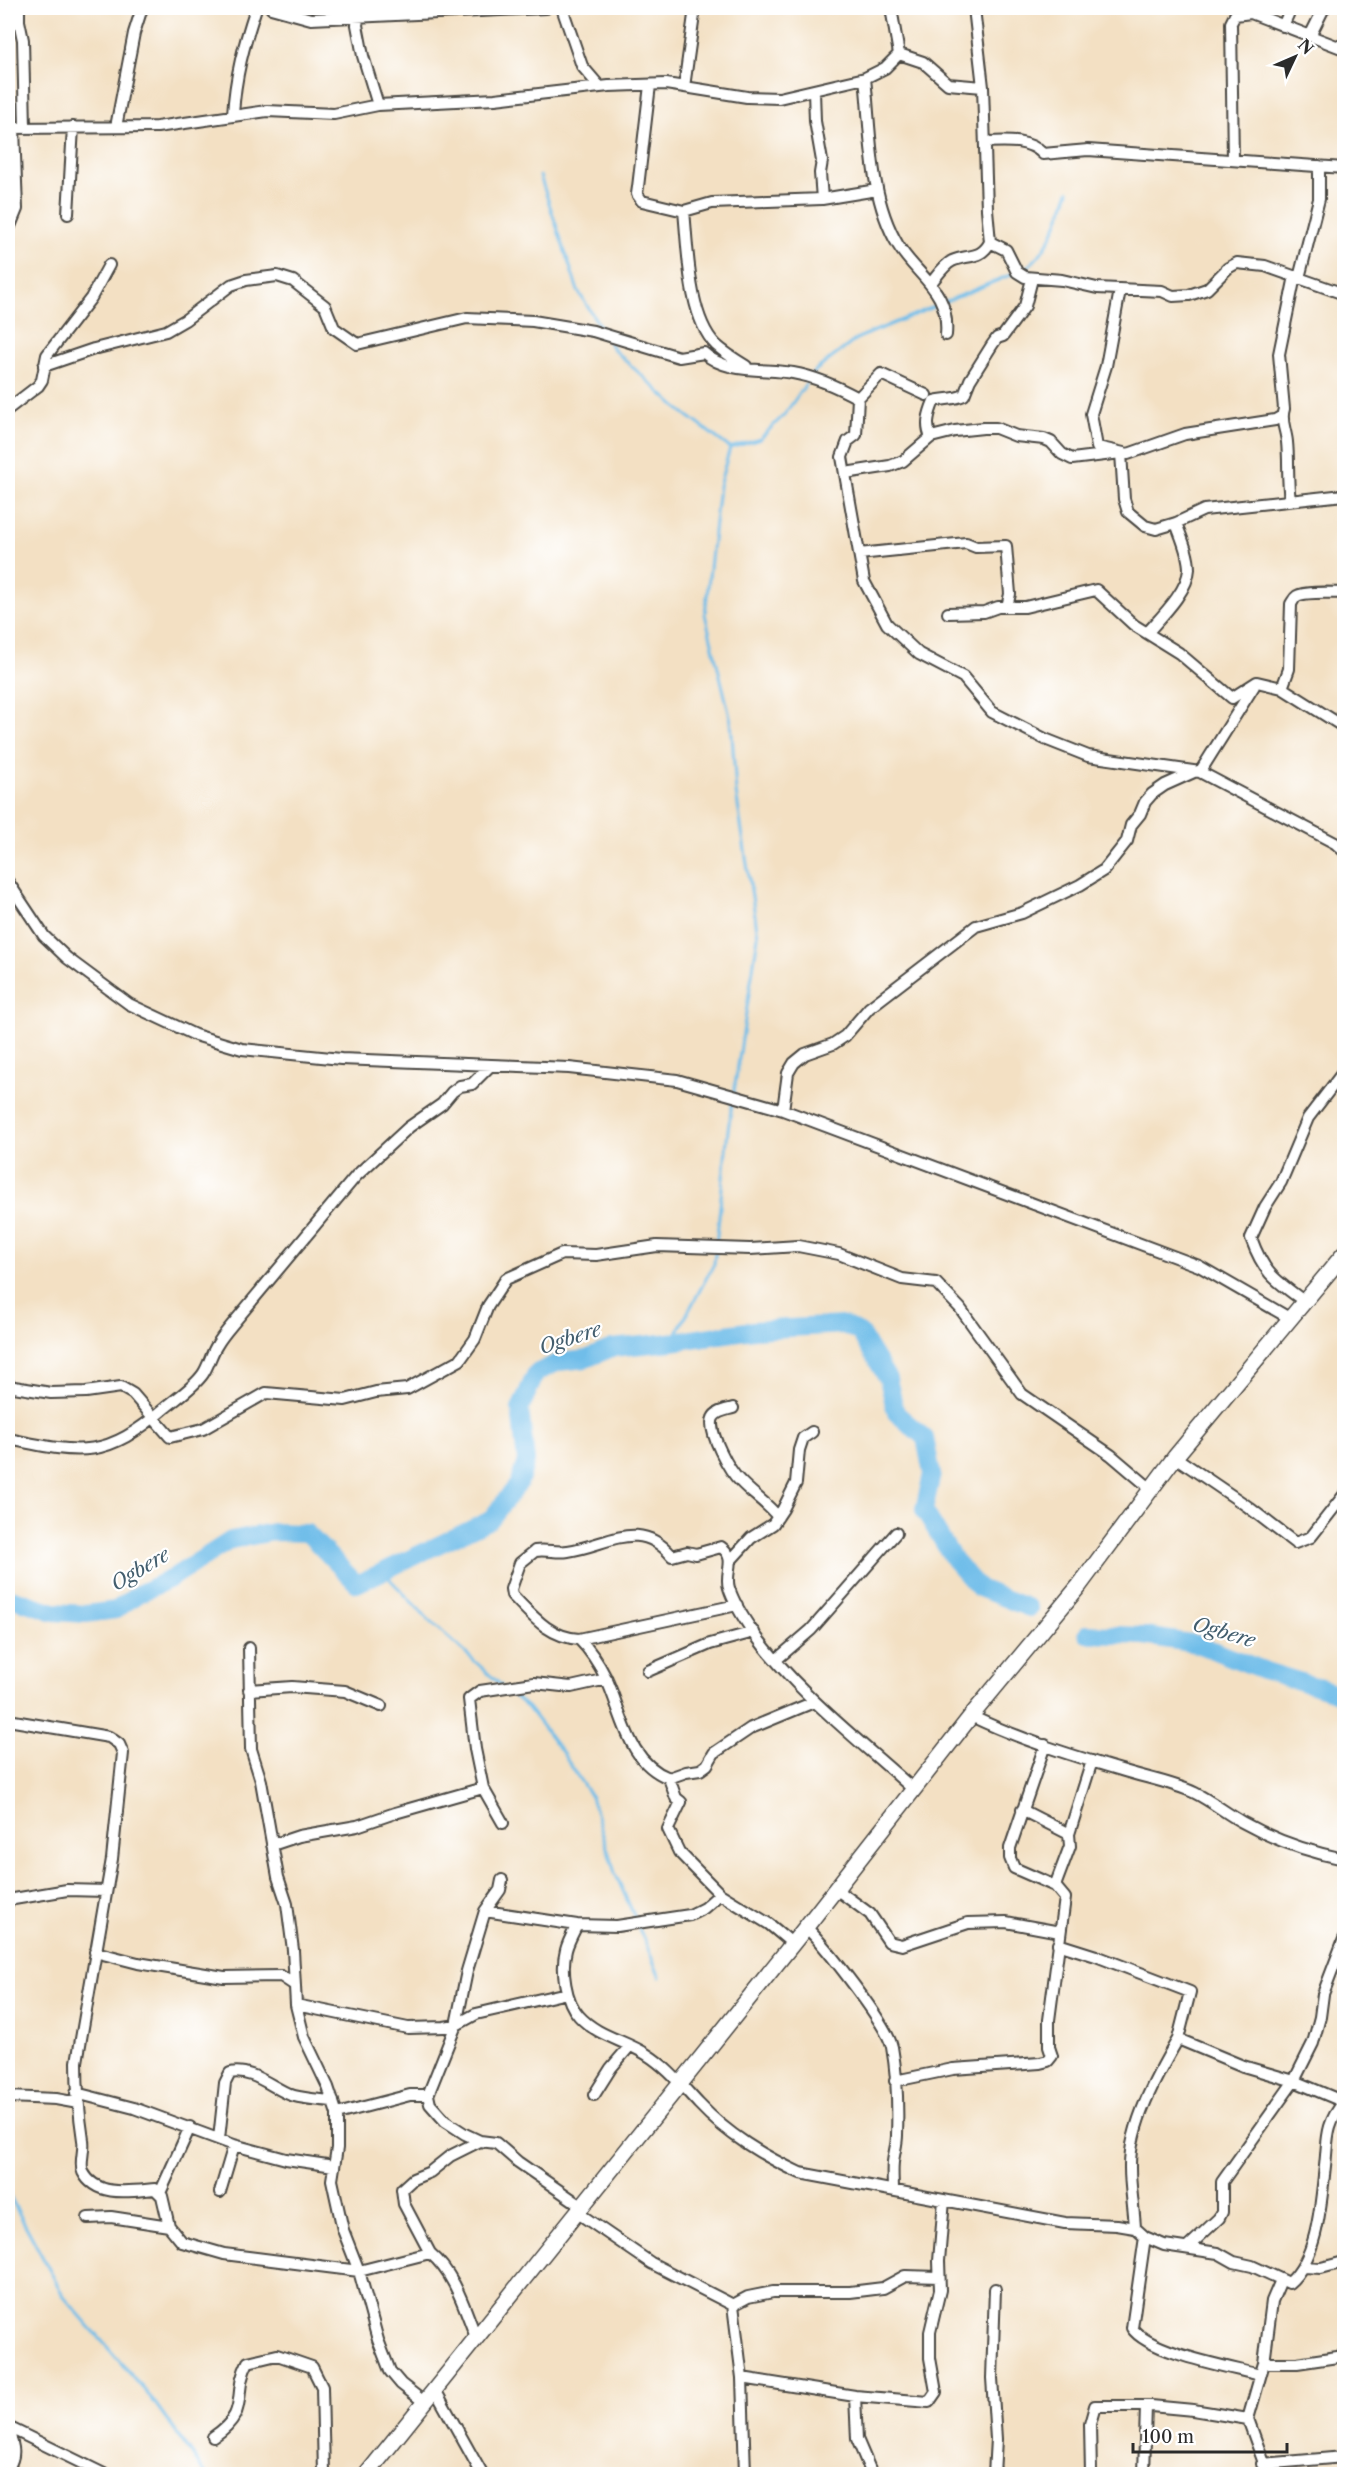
<svg xmlns="http://www.w3.org/2000/svg" width="1352" height="2482" viewBox="0 0 1352 2482" font-family="'Libre Caslon Text',serif">
  <rect width="100%" height="100%" fill="#fff"/>
  <filter id="ink" filterUnits="userSpaceOnUse"><feTurbulence type="fractalNoise" baseFrequency=".0167" numOctaves="2"/><feDisplacementMap in="SourceGraphic" scale="12" xChannelSelector="R" yChannelSelector="G"/><feConvolveMatrix kernelMatrix="1 2 1 2 8 2 1 2 1" color-interpolation-filters="sRGB"/></filter>
  <filter id="wash" filterUnits="userSpaceOnUse"><feTurbulence type="fractalNoise" baseFrequency=".008" numOctaves="4" result="noise"/><feDisplacementMap in="SourceGraphic" scale="24" xChannelSelector="R" yChannelSelector="G"/><feGaussianBlur stdDeviation="1.35" result="paint"/><feColorMatrix in="noise" values="0 0 0 0 0 0 0 0 0 0 0 0 0 0 0 0 0 1.4 0 .05"/><feComposite in="paint" operator="in"/></filter>
  <g filter="url(#wash)">
    <rect width="100%" height="100%" fill="#f3e0c3"/>
    <g fill="none" stroke-linecap="round" stroke-linejoin="round">
      <!-- stream -->
      <path stroke="#6fbde9" stroke-width="3" d="M540,176L578,291L602,330
        M1021,270C1047,259 1061,215 1069,191
        M607,339L613,349L676,407L730,448
        M730,448L760,439L784,415L816,370L858,338L1015,273
        M672,1342L714,1264L728,1130L758,936L736,792L731,721L705,614L719,486L730,448
        M384,1573L428,1619L501,1685
        M508,1691L528,1708L562,1752L591,1797L615,1873L636,1920
        M638,1926L660,1977
        M8,2193L64,2297L152,2399L206,2474"/>
      <!-- river -->
      <path stroke="#6fbde9" stroke-width="18" d="M8,1597L54,1612L86,1614L116,1610L138,1594L170,1579L231,1540L273,1532L307,1533L357,1584L490,1520L519,1483L526,1461L520,1409L536,1373L559,1362L586,1359L612,1348L672,1342L753,1330L844,1325L860,1333L888,1379L896,1413L925,1438L932,1474L924,1510L954,1560L979,1588L1029,1608
        M1087,1634L1144,1636L1197,1644L1266,1671L1344,1695"/>
    </g>
  </g>
  <g filter="url(#ink)">
    <g fill="none" stroke-linecap="round" stroke-linejoin="round">
      <!-- street casing -->
      <g stroke="#494642" stroke-width="14">
        <path id="street" d="M19,8V21L23,40L25,127
          M271,8L311,19L546,8
          M360,8L357,25L363,56L378,105
          M562,8L582,66L600,87
          M891,8L899,54
          M1283,26L1291,8
          M1310,36L1324,8
          M899,54L923,62L948,84L983,87
          M865,78C871,133 869,197 898,245C918,278 950,289 946,335
          M650,85L638,187L637,194L642,201L684,211L712,203L822,199L877,190
          M684,87L695,8
          M814,91L815,121L822,161L820,173L822,199
          M233,115C235,77 244,44 256,8
          M116,127L134,33L142,8
          M8,128L157,127L267,111L334,114L378,105L495,99L609,86L666,84L747,97L779,98L865,78L885,68L899,54
          M986,142C1005,141 1029,139 1043,154L1088,150L1344,168
          M1233,160L1231,23L1235,15L1251,13L1344,49
          M684,211C688,249 688,317 716,345C725,353 736,360 746,366
          M68,214L73,127
          M8,231L17,209L14,128
          M990,242L1006,250L1017,272L1025,277L1062,280L1097,288L1162,291L1173,296L1189,295L1207,289L1228,268L1237,263L1265,266L1344,294
          M1299,278L1319,199V166
          M931,283C937,276 944,265 952,261C968,254 981,260 990,242L987,209L983,87L974,8
          M1120,290L1106,366L1091,414L1097,447L1128,454L1185,434L1275,420L1282,416
          M44,366L94,349L166,331L185,320L231,285L246,280L277,276L293,281L325,306L334,328L357,344L467,318L533,321L593,331L679,357L704,353C726,374 765,368 793,373C816,377 838,387 858,398L881,374L926,395
          M858,398L856,435L848,441L842,457L864,581L887,624L919,654L963,677L992,712L1045,739L1088,756L1200,772L1335,843L1344,851
          M8,409L38,386L42,380L47,355L91,298L109,265
          M931,437C925,425 929,413 934,401C945,398 954,400 964,395L970,380L992,345L997,338L1003,336L1025,306L1032,279
          M845,473L890,466L903,461L931,437L955,431L983,428H996L1016,436L1044,439L1051,442L1062,454L1072,459L1121,453L1124,499L1128,512L1145,526L1156,529L1176,523L1204,510L1344,495
          M1290,500C1287,480 1289,461 1287,442C1286,430 1280,420 1284,409L1279,354L1295,276
          M859,554L966,543L976,547L1006,546L1010,594L1007,607
          M948,613L984,612L998,607H1025L1096,590L1134,625L1179,653L1232,698L1257,682L1282,688L1344,727
          M1147,633C1161,617 1188,591 1189,569C1189,554 1181,537 1176,523
          M1282,688L1289,669L1291,604C1293,601 1294,598 1297,596C1306,591 1334,593 1344,593
          M1200,772L1254,686
          M8,882L44,936L67,958L129,1004L195,1035L242,1049L341,1059L569,1068L677,1080L783,1110L1199,1266L1291,1319
          M783,1110L788,1073L794,1063L805,1054L833,1044L845,1036L869,1008L976,926L1022,913L1080,885L1104,870L1127,841L1131,825L1140,814L1145,802L1152,794L1165,785L1194,772
          M1305,1302C1275,1280 1264,1274 1251,1238L1265,1207L1281,1182L1308,1118L1344,1071
          M8,1386L51,1393L86,1392L121,1387L133,1394L170,1437L203,1429L266,1393L345,1400L376,1392L407,1389L460,1360L475,1339L488,1306L506,1279L562,1254L596,1255L657,1246L750,1249L798,1246L839,1254L902,1279L936,1283L960,1308L1022,1394L1111,1455L1151,1489
          M733,1408C726,1410 716,1411 713,1418C707,1431 730,1472 740,1481C752,1494 767,1503 778,1517
          M8,1439C81,1454 105,1460 165,1408C177,1398 194,1387 203,1374C209,1365 211,1354 217,1345C221,1338 226,1332 231,1326L356,1176L409,1127L442,1104L452,1092L460,1086L472,1084L490,1066
          M1175,1457L1247,1506L1295,1543L1311,1537L1344,1495
          M731,1560L751,1538L773,1524L783,1509L796,1483L799,1450L803,1438L812,1432
          M737,1605L579,1639C548,1637 532,1615 512,1595L511,1589L520,1563L535,1551C546,1549 557,1553 568,1551C609,1545 639,1517 672,1556L687,1552L696,1554L721,1547C738,1559 724,1572 729,1588C734,1604 744,1619 753,1632C797,1693 859,1740 914,1790
          M579,1639C590,1650 599,1664 606,1678C623,1714 627,1762 669,1778L686,1772L700,1770L707,1765L714,1753L751,1728L814,1702
          M249,1648L251,1749L261,1781L278,1877L287,1904L293,1950L296,2005L304,2037L328,2087L337,2114V2148L332,2180L343,2230L359,2271L378,2340L390,2371L401,2384L424,2402
          M776,1660L811,1630L896,1533
          M648,1671L710,1644L754,1632
          M249,1690L292,1687L345,1691L381,1706
          M971,1716C1019,1739 1070,1755 1121,1770C1146,1778 1172,1782 1195,1793C1211,1801 1226,1813 1242,1822C1274,1840 1309,1852 1344,1859
          M8,1720L109,1737L119,1744L123,1753L112,1859L77,2062C77,2089 79,2114 83,2140C85,2150 79,2163 83,2172C96,2198 132,2191 155,2189L162,2196L169,2226L182,2242L224,2254L359,2271L430,2253C455,2274 464,2307 476,2337
          M669,1778L676,1798L681,1802L668,1829L679,1852L720,1894L769,1924L793,1944
          M1022,1810L1069,1834
          M503,1823L483,1788L475,1749L469,1699L480,1691L534,1683L571,1687L607,1679
          M272,1845L299,1836L357,1826L395,1813L483,1788
          M502,1880L500,1890L485,1911L467,1971L456,2025L428,2095L430,2104L445,2121L465,2134L480,2141L496,2143L518,2162L583,2207
          M1055,1886L1070,1846L1069,1834L1092,1761
          M836,1889L870,1914L889,1942L902,1945L968,1923L1006,1922L1060,1932
          M8,1900L67,1890L106,1891
          M485,1911L577,1925L617,1926L690,1915L704,1908L720,1894
          M577,1925C573,1933 568,1942 566,1950C561,1969 565,2001 579,2016C597,2036 624,2040 646,2054C667,2067 682,2086 699,2104C728,2135 762,2155 800,2173L1065,2223L1117,2225L1135,2228L1145,2237L1164,2245L1218,2253L1234,2262L1252,2266L1289,2283C1318,2258 1321,2202 1325,2166C1328,2140 1325,2124 1344,2102
          M806,1927C825,1946 887,2024 892,2047C897,2075 898,2107 897,2135C897,2144 894,2153 893,2162C892,2171 893,2181 893,2190
          M1058,1944L1096,1956L1190,1992L1178,2039
          M95,1952L138,1963L224,1977L281,1976L293,1984
          M296,2005L408,2028L444,2027L456,2025L476,2014L567,1993
          M895,2081L953,2069L1040,2063L1048,2061L1052,2056L1049,2047V2020L1065,1898L1055,1886L1014,1868L1010,1858V1848L1045,1745
          M76,2093L134,2108L234,2145L286,2159L334,2166
          M594,2095L611,2068L629,2047
          M8,2097L56,2099L78,2103
          M337,2114L410,2095H428
          M219,2139L225,2083L230,2073C251,2068 273,2088 291,2095C304,2099 319,2100 333,2101
          M220,2192L234,2145
          M160,2193L190,2127
          M578,2213L651,2263L733,2305
          M88,2218L111,2217L169,2226
          M1135,2228C1134,2208 1130,2188 1130,2168C1129,2125 1157,2075 1178,2039L1243,2066L1294,2081L1344,2102
          M1145,2237L1132,2328C1149,2353 1230,2367 1260,2375
          M1187,2248L1219,2218L1222,2212V2182L1294,2081L1313,2043L1320,2017L1323,1994L1344,1939
          M430,2253L404,2204L402,2189L413,2179L430,2172L450,2156L480,2141
          M1304,2267L1321,2268L1344,2262
          M733,2305L748,2297L773,2292H850L883,2288L905,2276L939,2277
          M733,2305L742,2378L745,2474
          M1264,2363H1297L1344,2356
          M742,2378L855,2396L929,2402L936,2392L930,2358V2332L940,2290L939,2261L944,2200
          M434,2388L482,2474
          M855,2396L857,2439L872,2474
          M8,2427L104,2474
          M8,2430C13,2445 17,2454 8,2468
          M213,2437C252,2411 231,2395 248,2362L277,2355L312,2367L322,2387L324,2474
          M1262,2464L1344,2457
          M994,2474L996,2439L992,2378L995,2289
          M1091,2474L1090,2424L1095,2406H1151L1193,2410L1248,2419
          M1144,2474L1146,2406
          M1268,2474L1248,2419L1264,2363L1272,2301L1281,2280"/>
      </g>
      <!-- secondary casing -->
      <g stroke="#494642" stroke-width="18">
        <path id="secondary" d="M367,2474L806,1927L971,1716L1079,1586L1175,1457L1344,1254"/>
      </g>
      <!-- street -->
      <use href="#street" stroke="#fff" stroke-width="10"/>
      <!-- secondary -->
      <use href="#secondary" stroke="#fff" stroke-width="15"/>
    </g>
  </g>
  <g text-anchor="middle" dominant-baseline="central" stroke-width="4.5" stroke-linejoin="round" paint-order="stroke">
    <!-- water labels -->
    <g font-size="20" font-style="italic" fill="#435e6e" stroke="#fff">
      <text transform="translate(570 1338) rotate(-18)">Ogbere</text>
      <text transform="translate(140 1569) rotate(-31)">Ogbere</text>
      <text transform="translate(1224 1632) rotate(16)">Ogbere</text>
    </g>
  </g>
  <!-- margin -->
  <rect width="1352" height="2482" fill="none" stroke="#fff" stroke-width="30"/>
  <!-- north arrow -->
  <g transform="translate(1295 57) rotate(46)" stroke="#ffffff" stroke-width="4.5" paint-order="stroke">
  <path d="M0-4.5L10 22L0 15L-10 22Z" fill="#2b2b2b"/>
  <text y="-9" font-size="16" font-weight="bold" text-anchor="middle" fill="#2b2b2b">N</text>
  </g>
  <!-- scale -->
  <path d="M1133 2443v9h154v-9" fill="none" stroke="#2b2b2b" stroke-width="3"/>
  <text x="1142" y="2443" font-size="18" fill="#2b2b2b" stroke="#ffffff" stroke-width="4.5" paint-order="stroke">100 m</text>
</svg>
